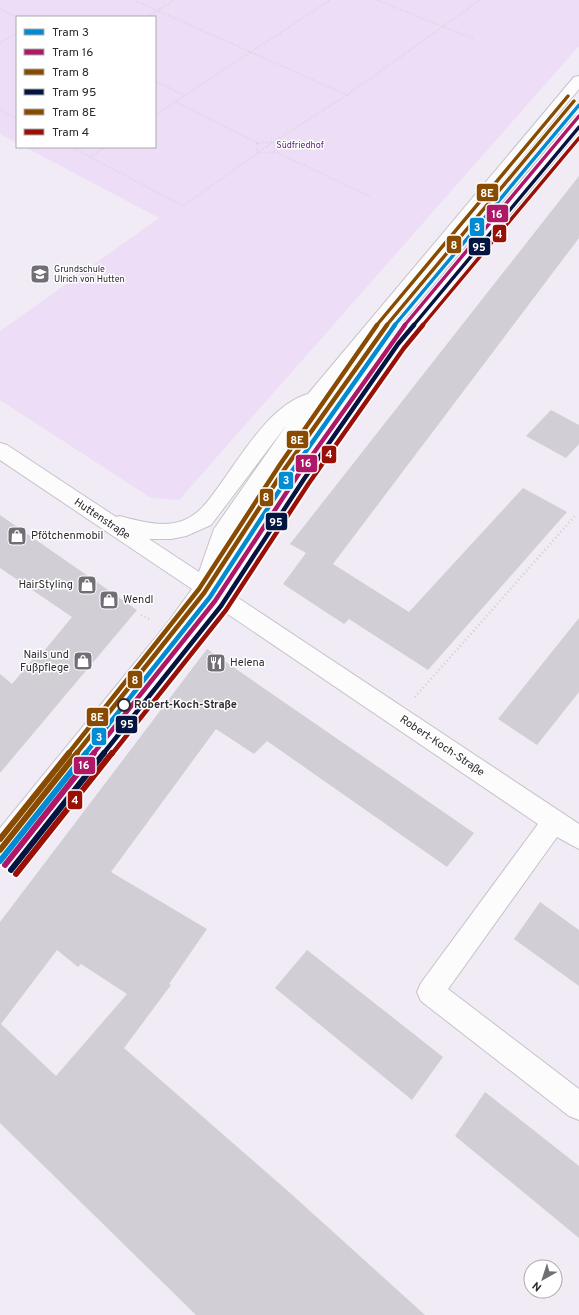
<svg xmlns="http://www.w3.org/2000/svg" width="579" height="1315" viewBox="0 0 579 1315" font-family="Overpass,sans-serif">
  <rect width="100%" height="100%" fill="#f0ebf4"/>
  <!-- green -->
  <path fill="#edddf7" d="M0,0H579V46L179,500L151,498L0,400V331L159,218L25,147H155V17H17V143L0,134Z"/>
  <!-- building -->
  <path fill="#d2ced5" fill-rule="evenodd" d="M579,176V238L333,564L409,612L523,488L567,512L428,670L349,619L344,624L283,584L306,553L290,544Z
    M551,410L579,425V444L566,458L526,436Z
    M0,515L137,610L0,773V674L12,684L41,649L44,651L72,617L0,568Z
    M579,618V692L537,745L498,719Z
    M207,649L474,833L447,867L267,741L254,754L216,729L111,872L207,929L169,984L171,985L124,1048L289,1192L425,1315H196L0,1123V922ZM57,950L78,967L81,964L127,994L56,1076L1,1024Z
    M540,902L579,930V986L514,939Z
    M307,950L443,1057L412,1100L275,988Z
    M485,1092L579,1166V1238L455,1136Z"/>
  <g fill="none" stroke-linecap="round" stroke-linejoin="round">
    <!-- minor casing -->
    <g stroke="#c6c2c9" stroke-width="2">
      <path id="minor" d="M579,76V89L330,392L231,537L224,557L233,550L331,422L396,332L574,117L579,115V130L408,340L345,432L247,562L220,586L579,824V849L557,837L448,989L579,1089V1120L569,1116L421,1001L417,992L421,983L538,824L207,600L182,637L9,855L0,858V828L166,625L192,589L0,460V443L7,445L116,517L119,516C139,521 162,528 182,521C199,515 209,500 219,486C242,455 270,405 308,394L574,77ZM288,423L214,529L199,572L149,539H171L186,536L211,525Z"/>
    </g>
    <!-- path-far1 -->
    <path stroke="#d1ced1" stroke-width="2" stroke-dasharray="0.5 2" stroke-linecap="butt" d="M134,0L347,95
      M377,0L474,39
      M0,9L17,17
      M147,17L175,0
      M0,43L17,33
      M155,81L184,95
      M176,102L257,143L273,142L276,152
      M0,110L17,119
      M155,115L330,0
      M257,143V153L276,152L371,197
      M71,147L183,206L273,142L347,95L480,0
      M90,157L106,147"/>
    <!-- path -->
    <path stroke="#d1ced1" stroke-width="2.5" stroke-dasharray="1 3" stroke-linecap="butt" d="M141,615L151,620
      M197,641L204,645
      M415,697L575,516"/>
    <!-- minor -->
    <use href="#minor" fill="#fdfcfd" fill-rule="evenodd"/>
    <!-- tram-1-far2 casing -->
    <g stroke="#fff" stroke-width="5.5">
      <path id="tram-1-far2" d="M394,326L579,105"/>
    </g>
    <!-- tram-1-far1 casing -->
    <g stroke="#fff" stroke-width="8">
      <path id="tram-1-far1" d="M85,754L210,597L292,471L395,325"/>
    </g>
    <!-- tram-1 casing -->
    <g stroke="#fff" stroke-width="9">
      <path id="tram-1" d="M0,861L86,753"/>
    </g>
    <!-- tram-2-far2 casing -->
    <g stroke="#fff" stroke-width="5.5">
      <path id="tram-2-far2" d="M404,326L579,116"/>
    </g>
    <!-- tram-2-far1 casing -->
    <g stroke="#fff" stroke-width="8">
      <path id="tram-2-far1" d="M93,754L215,601L298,475L405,325"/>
    </g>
    <!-- tram-2 casing -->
    <g stroke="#fff" stroke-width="9">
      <path id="tram-2" d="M5,865L94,753"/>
    </g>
    <!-- tram-3-far2 casing -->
    <g stroke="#fff" stroke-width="5.5">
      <path id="tram-3-far2" d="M386,326L574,101"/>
    </g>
    <!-- tram-3-far1 casing -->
    <g stroke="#fff" stroke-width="8">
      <path id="tram-3-far1" d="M76,754L204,593L286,467L387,325"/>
    </g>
    <!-- tram-3 casing -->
    <g stroke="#fff" stroke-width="9">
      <path id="tram-3" d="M0,850L77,753"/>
    </g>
    <!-- tram-4-far2 casing -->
    <g stroke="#fff" stroke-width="5.5">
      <path id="tram-4-far2" d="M413,326L579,127"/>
    </g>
    <!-- tram-4-far1 casing -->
    <g stroke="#fff" stroke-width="8">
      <path id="tram-4-far1" d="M103,754L221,606L304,479L398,344L414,325"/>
    </g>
    <!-- tram-4 casing -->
    <g stroke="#fff" stroke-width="9">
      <path id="tram-4" d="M11,870L104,753"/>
    </g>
    <!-- tram-5-far2 casing -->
    <g stroke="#fff" stroke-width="5.5">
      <path id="tram-5-far2" d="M376,326L568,96"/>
    </g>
    <!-- tram-5-far1 casing -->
    <g stroke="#fff" stroke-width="8">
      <path id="tram-5-far1" d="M68,754L199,589L281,463L377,325"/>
    </g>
    <!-- tram-5 casing -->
    <g stroke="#fff" stroke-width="9">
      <path id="tram-5" d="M0,839L69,753"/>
    </g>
    <!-- tram-6-far2 casing -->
    <g stroke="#fff" stroke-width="5.5">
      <path id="tram-6-far2" d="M422,326L579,138"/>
    </g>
    <!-- tram-6-far1 casing -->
    <g stroke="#fff" stroke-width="8">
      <path id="tram-6-far1" d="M112,754L226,610L309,483L404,348L423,325"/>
    </g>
    <!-- tram-6 casing -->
    <g stroke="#fff" stroke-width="9">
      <path id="tram-6" d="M16,874L112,753"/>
    </g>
    <!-- tram-1-far2 -->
    <use href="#tram-1-far2" stroke="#008bd2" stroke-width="3.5"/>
    <!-- tram-1-far1 -->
    <use href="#tram-1-far1" stroke="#008bd2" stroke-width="4.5"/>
    <!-- tram-1 -->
    <use href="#tram-1" stroke="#008bd2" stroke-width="6"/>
    <!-- tram-2-far2 -->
    <use href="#tram-2-far2" stroke="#af1867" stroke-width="3.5"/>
    <!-- tram-2-far1 -->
    <use href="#tram-2-far1" stroke="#af1867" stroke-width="4.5"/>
    <!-- tram-2 -->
    <use href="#tram-2" stroke="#af1867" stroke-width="6"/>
    <!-- tram-3-far2 -->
    <use href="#tram-3-far2" stroke="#884b00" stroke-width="3.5"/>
    <!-- tram-3-far1 -->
    <use href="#tram-3-far1" stroke="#884b00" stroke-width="4.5"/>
    <!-- tram-3 -->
    <use href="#tram-3" stroke="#884b00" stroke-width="6"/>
    <!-- tram-4-far2 -->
    <use href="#tram-4-far2" stroke="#051541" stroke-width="3.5"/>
    <!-- tram-4-far1 -->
    <use href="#tram-4-far1" stroke="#051541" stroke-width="4.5"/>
    <!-- tram-4 -->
    <use href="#tram-4" stroke="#051541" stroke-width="6"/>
    <!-- tram-5-far2 -->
    <use href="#tram-5-far2" stroke="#884b00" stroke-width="3.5"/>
    <!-- tram-5-far1 -->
    <use href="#tram-5-far1" stroke="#884b00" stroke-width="4.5"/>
    <!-- tram-5 -->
    <use href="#tram-5" stroke="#884b00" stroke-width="6"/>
    <!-- tram-6-far2 -->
    <use href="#tram-6-far2" stroke="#9b1006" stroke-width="3.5"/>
    <!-- tram-6-far1 -->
    <use href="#tram-6-far1" stroke="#9b1006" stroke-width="4.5"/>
    <!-- tram-6 -->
    <use href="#tram-6" stroke="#9b1006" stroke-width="6"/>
  </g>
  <!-- icons -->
  <defs>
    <g id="school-square" transform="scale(1)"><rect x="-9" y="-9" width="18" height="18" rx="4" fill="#726e75" stroke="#fff"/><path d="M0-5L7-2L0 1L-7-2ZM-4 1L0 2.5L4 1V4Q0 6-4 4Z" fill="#fff"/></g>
    <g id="shop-square" transform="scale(1)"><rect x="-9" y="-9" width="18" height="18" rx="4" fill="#726e75" stroke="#fff"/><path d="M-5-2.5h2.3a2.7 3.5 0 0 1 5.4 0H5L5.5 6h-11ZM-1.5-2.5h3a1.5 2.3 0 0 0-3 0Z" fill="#fff"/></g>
    <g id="restaurant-square" transform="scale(1)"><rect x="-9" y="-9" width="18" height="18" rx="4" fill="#726e75" stroke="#fff"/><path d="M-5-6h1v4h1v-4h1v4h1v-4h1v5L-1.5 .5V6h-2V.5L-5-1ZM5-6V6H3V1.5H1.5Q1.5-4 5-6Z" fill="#fff"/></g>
  </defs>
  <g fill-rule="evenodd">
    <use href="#school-square" x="40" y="274"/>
    <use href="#shop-square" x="17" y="536"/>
    <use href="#shop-square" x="87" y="585"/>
    <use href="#shop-square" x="109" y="600"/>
    <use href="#shop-square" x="83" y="661"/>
    <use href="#restaurant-square" x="216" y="663"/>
  </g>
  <!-- markers -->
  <circle fill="#fff" stroke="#2e2a30" stroke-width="2" cx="124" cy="705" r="6"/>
  <g text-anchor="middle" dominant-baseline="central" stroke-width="3" stroke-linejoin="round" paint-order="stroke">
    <!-- far-park labels -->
    <g font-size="9" fill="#5c2377" stroke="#fff">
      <text x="300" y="145">Südfriedhof</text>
    </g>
    <!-- far-poi labels -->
    <g font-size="9" fill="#2e2a30" stroke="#fff" text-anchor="start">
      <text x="54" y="269">Grundschule<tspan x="54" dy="10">Ulrich von Hutten</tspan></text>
    </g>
    <!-- street labels -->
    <g font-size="11" fill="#2e2a30" stroke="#fff">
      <text transform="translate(102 519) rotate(34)">Huttenstraße</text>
      <text transform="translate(442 746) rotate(34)">Robert-Koch-Straße</text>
    </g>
    <!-- poi labels -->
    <g font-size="11" fill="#2e2a30" stroke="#fff" text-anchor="start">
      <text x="31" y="536">Pfötchenmobil</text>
      <text x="73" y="585" text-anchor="end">HairStyling</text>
      <text x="123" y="600">Wendl</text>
      <text x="69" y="655" text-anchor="end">Nails und<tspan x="69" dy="13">Fußpflege</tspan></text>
      <text x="230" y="663">Helena</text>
    </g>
    <!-- stop labels -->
    <g font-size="11" font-weight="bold" fill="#2e2a30" stroke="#fff" text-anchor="start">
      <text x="134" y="705">Robert-Koch-Straße</text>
    </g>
  </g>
  <g stroke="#fff" stroke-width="1.5">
    <rect x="476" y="183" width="23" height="19" rx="4" fill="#884b00"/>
    <rect x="486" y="204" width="23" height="19" rx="4" fill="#af1867"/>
    <rect x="469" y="217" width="16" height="20" rx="4" fill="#008bd2"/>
    <rect x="492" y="224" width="15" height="19" rx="4" fill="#9b1006"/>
    <rect x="446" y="235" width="16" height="19" rx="4" fill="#884b00"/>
    <rect x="468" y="237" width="23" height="19" rx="4" fill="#051541"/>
    <rect x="286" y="430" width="23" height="19" rx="4" fill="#884b00"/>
    <rect x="321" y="445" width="16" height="19" rx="4" fill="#9b1006"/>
    <rect x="295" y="454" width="23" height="19" rx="4" fill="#af1867"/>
    <rect x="278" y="471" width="16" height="19" rx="4" fill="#008bd2"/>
    <rect x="259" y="488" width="15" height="19" rx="4" fill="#884b00"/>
    <rect x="265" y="512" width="23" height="19" rx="4" fill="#051541"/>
    <rect x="127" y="670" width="16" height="19" rx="4" fill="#884b00"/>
    <rect x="86" y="707" width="23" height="20" rx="4" fill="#884b00"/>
    <rect x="115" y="715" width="23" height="19" rx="4" fill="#051541"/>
    <rect x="91" y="727" width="16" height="19" rx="4" fill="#008bd2"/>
    <rect x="73" y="756" width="23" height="19" rx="4" fill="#af1867"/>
    <rect x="67" y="790" width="16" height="20" rx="4" fill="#9b1006"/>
  </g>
  <g font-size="11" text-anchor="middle" font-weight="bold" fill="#fff">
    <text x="487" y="197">8E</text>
    <text x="497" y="218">16</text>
    <text x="477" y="231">3</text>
    <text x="499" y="238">4</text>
    <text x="454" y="249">8</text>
    <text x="479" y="251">95</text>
    <text x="297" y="444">8E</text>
    <text x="329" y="458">4</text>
    <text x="306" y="467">16</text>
    <text x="286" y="484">3</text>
    <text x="266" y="501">8</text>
    <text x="276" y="526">95</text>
    <text x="135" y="684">8</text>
    <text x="97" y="721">8E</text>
    <text x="127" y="728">95</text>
    <text x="99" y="741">3</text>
    <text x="84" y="769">16</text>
    <text x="75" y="804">4</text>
  </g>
  <!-- legend -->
  <rect x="16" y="16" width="140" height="132" fill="#ffffff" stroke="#abaaac"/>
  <rect x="24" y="29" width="20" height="6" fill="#008bd2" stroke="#abaaac"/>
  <text x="52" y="36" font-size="12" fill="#2e2a30">Tram 3</text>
  <rect x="24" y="49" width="20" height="6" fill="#af1867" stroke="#abaaac"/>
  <text x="52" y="56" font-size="12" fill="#2e2a30">Tram 16</text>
  <rect x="24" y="69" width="20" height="6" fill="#884b00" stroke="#abaaac"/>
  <text x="52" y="76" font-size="12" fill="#2e2a30">Tram 8</text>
  <rect x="24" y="89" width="20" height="6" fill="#051541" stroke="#abaaac"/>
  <text x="52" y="96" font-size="12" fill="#2e2a30">Tram 95</text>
  <rect x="24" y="109" width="20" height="6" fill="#884b00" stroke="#abaaac"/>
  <text x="52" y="116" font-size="12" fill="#2e2a30">Tram 8E</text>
  <rect x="24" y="129" width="20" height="6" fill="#9b1006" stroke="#abaaac"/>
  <text x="52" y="136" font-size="12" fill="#2e2a30">Tram 4</text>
  <!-- north arrow -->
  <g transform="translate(543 1279) rotate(219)"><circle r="19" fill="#ffffff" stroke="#abaaac"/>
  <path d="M0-3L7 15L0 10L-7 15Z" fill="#726e75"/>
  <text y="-6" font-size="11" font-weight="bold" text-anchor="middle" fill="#2e2a30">N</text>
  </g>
</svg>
